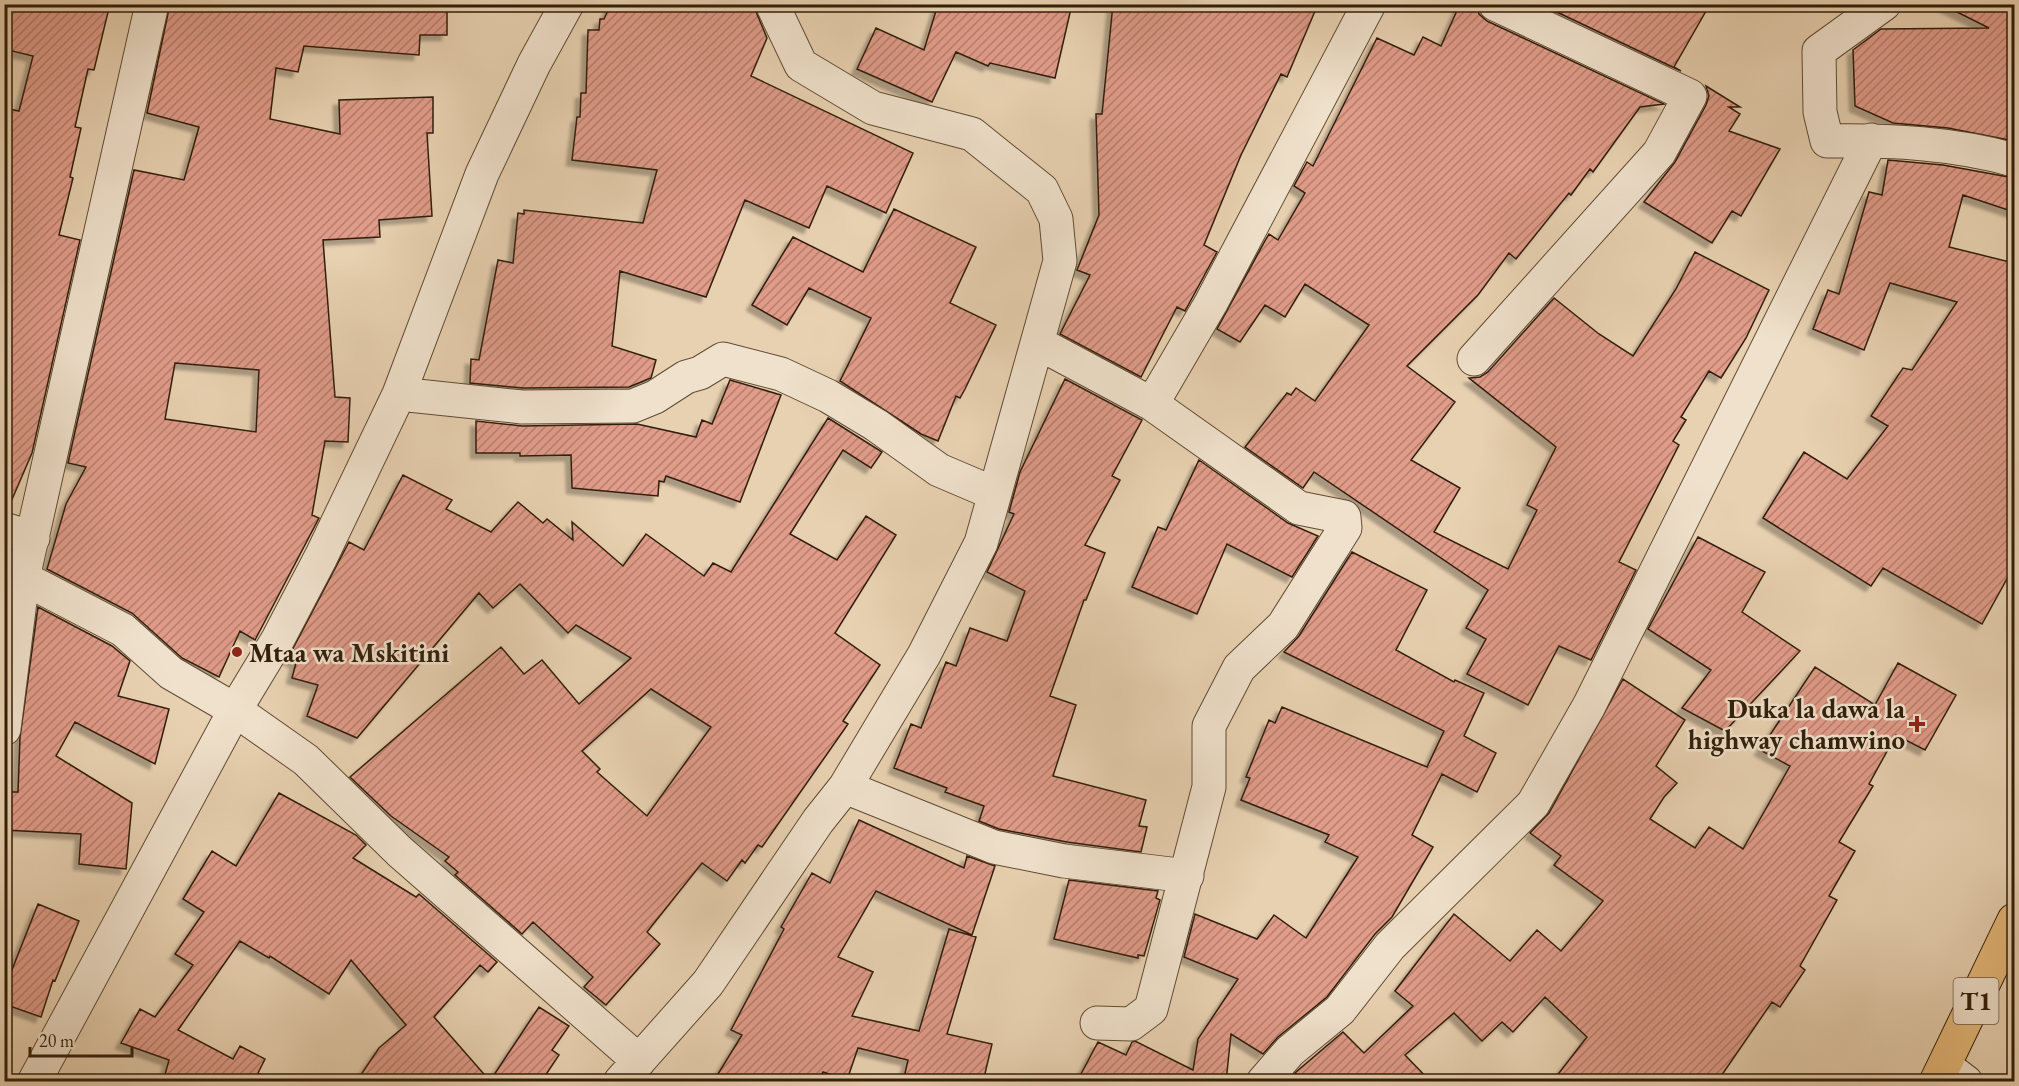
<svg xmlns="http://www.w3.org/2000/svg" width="2019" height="1086" viewBox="0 0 2019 1086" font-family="'EB Garamond',serif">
  <defs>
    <pattern id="building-hatch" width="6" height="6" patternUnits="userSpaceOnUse" patternTransform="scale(1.5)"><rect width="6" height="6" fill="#e09b89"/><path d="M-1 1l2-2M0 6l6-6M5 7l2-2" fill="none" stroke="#b67e6e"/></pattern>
    <filter id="shadow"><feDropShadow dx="-5.5" dy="5.5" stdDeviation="1.5" flood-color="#0004"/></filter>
  </defs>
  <rect width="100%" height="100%" fill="#e8d1b1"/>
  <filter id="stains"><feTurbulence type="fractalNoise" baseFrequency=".00333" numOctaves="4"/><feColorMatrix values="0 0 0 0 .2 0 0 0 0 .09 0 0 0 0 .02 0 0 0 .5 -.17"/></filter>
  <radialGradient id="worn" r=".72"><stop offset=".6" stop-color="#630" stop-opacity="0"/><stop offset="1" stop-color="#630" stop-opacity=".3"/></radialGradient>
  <!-- building -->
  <path fill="url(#building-hatch)" stroke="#311e0a" stroke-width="1.5" fill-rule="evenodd" filter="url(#shadow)" d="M4,4H94L109,8L94,70L88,69L75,127L81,128L70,177L73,178L59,235L80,240L32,453L7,511H4V108L19,111L33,56L4,49Z
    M170,4H299L331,11L332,4H447V35H420L419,55L304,46L298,72L276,68L270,119L340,134L339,100L433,97V133H427L432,216L379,220L380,237L323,240L335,397L350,398L348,442L325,441L312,515L319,518L255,640L240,631L219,677L182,658L132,613L47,569L66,504L86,467L68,463L134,170L184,180L199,127L147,113ZM175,363L259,370L256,432L165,419Z
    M611,4H749L754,7L767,38L751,76L913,153L886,213L827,186L809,228L745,200L706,297L620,271L612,346L656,360L651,378L646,380L629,387L523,388L470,383L471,359L479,360L498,260L513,263L518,213L524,214V210L643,223L657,170L572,160L577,117H580L581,93H586L588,30H599L600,19H604Z
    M938,4H1072L1055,78L990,63L988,66L956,52L932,102L857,69L876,28L924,50Z
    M1113,4H1318L1287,77L1281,74L1241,155L1204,245L1217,252L1185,311L1177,307L1141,377L1060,334L1090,275L1077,270L1099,215L1096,114H1102Z
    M1460,4H1476L1479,14L1487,21L1664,104L1640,107L1593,172L1590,169L1571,195L1569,193L1516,259L1509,253L1478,295L1407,366L1455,402L1411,460L1460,488L1434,532L1508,569L1537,510L1527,505L1556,447L1469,378L1480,377L1488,372L1554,298L1599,334L1633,356L1676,289L1695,252L1769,290L1746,338L1721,378L1709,371L1681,417L1686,420L1673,441L1679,445L1619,562L1636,570L1591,660L1559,646L1528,705L1467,674L1486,639L1466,628L1488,590L1314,472L1303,488L1245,447L1287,393L1291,395L1296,388L1315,401L1369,325L1305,284L1285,317L1265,305L1240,342L1217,329L1266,239L1269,234L1278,240L1305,193L1294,186L1307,162L1313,166L1377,38L1414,55L1423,37L1441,46Z
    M1540,4H1710L1674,67L1681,71Z
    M1941,4H2014V141L1948,128L1893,123L1855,106L1853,50L1881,29L1989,28Z
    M1706,86L1740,107H1729L1740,114L1729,131L1780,149L1741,216L1732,211L1712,243L1644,202L1675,162L1706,105L1709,96Z
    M1888,160L1943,165L2014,178V212L1963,195L1949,247L2014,263V566L1982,624L1883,568L1871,586L1763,518L1804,452L1847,479L1888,426L1871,416L1903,368L1912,370L1957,302L1890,283L1864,350L1813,329L1828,290L1839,294L1869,192L1882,195Z
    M894,209L976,247L950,303L996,325L965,389L960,398L956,396L938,441L921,434L840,381L871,318L809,288L787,325L752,305L793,237L863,272Z
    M1065,379L1142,420L1112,476L1120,480L1085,545L1105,553L1086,600H1084L1050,696L1076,705L1053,776L1146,800L1139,826L1147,827L1141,852L1067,842L999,829L979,821L984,806L945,792L947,788L894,768L911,724L921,728L946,662L956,666L970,628L1007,641L1025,591L987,572L1014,514L1009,512L1020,472Z
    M730,380L781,395L740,502L666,476L664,482L659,481L658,496L572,488L571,455L520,456V453H476V421L522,426L637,424L696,437L702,420L712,424Z
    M828,418L882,452L871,468L843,450L790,534L837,560L866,516L896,535L835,633L880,665L843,721L848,724L762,847L758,845L745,863L742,860L727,881L702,863L647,932L660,944L606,1005L584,987L593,977L533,922L522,934L455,875L458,872L445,861L449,857L391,816L350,777L501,647L524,674L542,660L579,704L631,658L576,625L568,633L520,584L493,608L479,593L357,738L307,716L318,685L292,678L296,663L288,658L349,542L364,550L403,475L452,500L446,509L491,532L518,502L543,523L547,519L573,540L572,522L623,566L646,534L704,576L713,563L731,572ZM651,689L711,727L647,816L597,772L600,769L582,751Z
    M1199,460L1288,523L1318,536L1292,577L1227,544L1197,614L1132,587L1158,527L1166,530Z
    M1698,537L1765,572L1742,612L1800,651L1725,731L1682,708L1711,670L1648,629Z
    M1352,552L1427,590L1396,650L1454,682L1455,680L1484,693L1464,736L1496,753L1477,792L1442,774L1412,835L1433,847L1392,917L1375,934L1327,997L1278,1037L1263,1054L1231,1034L1226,1082H1095L1081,1074L1098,1042L1126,1055L1132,1042L1135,1041L1193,1070L1198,1039L1238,979L1184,957L1195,914L1257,939L1274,915L1306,938L1358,857L1325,842L1329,835L1241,800L1250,778L1246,777L1269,720L1275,723L1282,707L1427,767L1444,731L1284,652L1299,636Z
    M38,607L112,646L130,661L118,696L169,709L155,764L75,722L56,756L132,803L126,869L79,864L81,834L4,830V792H18L20,737Z
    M1898,663L1956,695L1925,750L1896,735L1869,784L1873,786L1839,842L1855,851L1829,896L1837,900L1800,966L1805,970L1780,1007L1772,1002L1717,1082H1552L1587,1037L1545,997L1513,1032L1502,1022L1482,1041L1454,1013L1405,1055L1431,1082H1309L1295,1073L1343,1032L1364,1053L1413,1006L1395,991L1454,914L1510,961L1537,930L1561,951L1603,901L1554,865L1561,856L1530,833L1549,813L1623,679L1685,720L1656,766L1677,783L1664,797L1650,819L1695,848L1709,827L1743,849L1790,766L1760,750L1815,667L1875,705Z
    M279,793L356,835L366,845L353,858L416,897L419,894L497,962L488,972L480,965L434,1017L490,1081L539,1007L569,1026L552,1050L559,1055L541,1082H356L379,1048L406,1025L351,960L329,994L270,956L269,958L240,941L178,1030L233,1059L240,1046L265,1059L258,1073L274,1082H163L169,1060L121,1043L140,1009L155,1017L193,965L175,954L204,912L183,899L212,851L236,866Z
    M859,820L964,868L967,856L995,866L972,935L876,891L838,957L873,972L852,1016L919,1031L949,929L976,937L947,1034L992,1044L983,1082H903L908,1060L858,1048L847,1080L823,1072L817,1082H713L742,1035L731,1030L784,929L781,927L812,873L830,883Z
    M1069,880L1158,891L1156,898L1160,900L1144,956L1138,955V958L1054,939Z
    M38,904L79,921L55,981L53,980L41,1017L4,1004V990Z"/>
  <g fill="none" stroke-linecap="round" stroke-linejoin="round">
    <!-- minor casing -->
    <g stroke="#5f4b34" stroke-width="35">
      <path id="minor" d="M1884,4L1819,51L1820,112L1827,141C1890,140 1954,143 2014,160
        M1038,343L1152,404L1299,508L1344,517L1345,528L1283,626L1239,668L1209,726V787L1151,1009L1131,1024L1097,1023
        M1474,359L1659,153L1690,96L1495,4
        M399,394L522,407L633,406L655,397L686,377L700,373L723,359L781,374L828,396L876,425L939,470L993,493
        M1152,404L1211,303L1369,4
        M4,529L33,538
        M23,578L123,630L171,673L235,710L306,760L399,851L639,1061
        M4,729L23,578L152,4
        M845,787L994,847L1064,861L1187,876
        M1945,1066L1966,1082
        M34,1082L235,710L278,639L321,557L399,394L482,174L534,64L567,4
        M620,1082L708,983L818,821L845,787L924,655L981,543L1060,261L1056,219L1042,190L972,134L873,108L801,65L772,4
        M1263,1082L1290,1051L1340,1010L1390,946L1533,804L1589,706L1871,140"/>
    </g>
    <!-- highway casing -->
    <g stroke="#311e0a" stroke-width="35">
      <path id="highway" d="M1936,1082L2014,920"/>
    </g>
    <!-- path -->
    <path stroke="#311e0a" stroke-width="4" stroke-dasharray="1.5 3" stroke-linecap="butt" d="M317,4H318"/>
    <!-- minor -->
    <use href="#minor" stroke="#f0e1cc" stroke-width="33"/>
    <!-- highway -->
    <use href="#highway" stroke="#e4b878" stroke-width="33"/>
  </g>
  <!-- markers -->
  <g fill="#8f2418" stroke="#f0e1cc" stroke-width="2">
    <circle cx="237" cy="652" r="6"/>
    <path d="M1914 715h6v6h6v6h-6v6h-6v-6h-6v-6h6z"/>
  </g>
  <g text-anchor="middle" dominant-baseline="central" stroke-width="5" stroke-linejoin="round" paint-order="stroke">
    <!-- shield labels -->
    <rect fill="#f0e1cc" stroke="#6a5844" stroke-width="1.5" x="1953.5" y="978" width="45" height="46" rx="4.5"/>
    <g font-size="26" font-weight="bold" fill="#311e0a">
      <text x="1976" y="1001">T1</text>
    </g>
    <!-- poi labels -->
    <g font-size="27" font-weight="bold" fill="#311e0a" stroke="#f0e1cc" text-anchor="start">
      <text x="249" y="652">Mtaa wa Mskitini</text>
      <text x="1905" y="708" text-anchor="end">Duka la dawa la<tspan x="1905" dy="31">highway chamwino</tspan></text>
    </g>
  </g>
  <!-- margin -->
  <rect width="2019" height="1086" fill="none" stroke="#e8d1b1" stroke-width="24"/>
  <rect x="6" y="6" width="2007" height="1074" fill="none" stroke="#311e0a" stroke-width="3"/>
  <rect x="12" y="12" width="1995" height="1062" fill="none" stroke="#311e0a" stroke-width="1.5"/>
  <!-- scale -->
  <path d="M30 1047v9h102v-9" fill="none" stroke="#311e0a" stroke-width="3"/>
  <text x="39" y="1047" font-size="18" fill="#311e0a" stroke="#f0e1cc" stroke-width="4.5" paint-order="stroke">20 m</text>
  <rect width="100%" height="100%" filter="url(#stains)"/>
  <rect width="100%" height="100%" fill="url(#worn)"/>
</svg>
